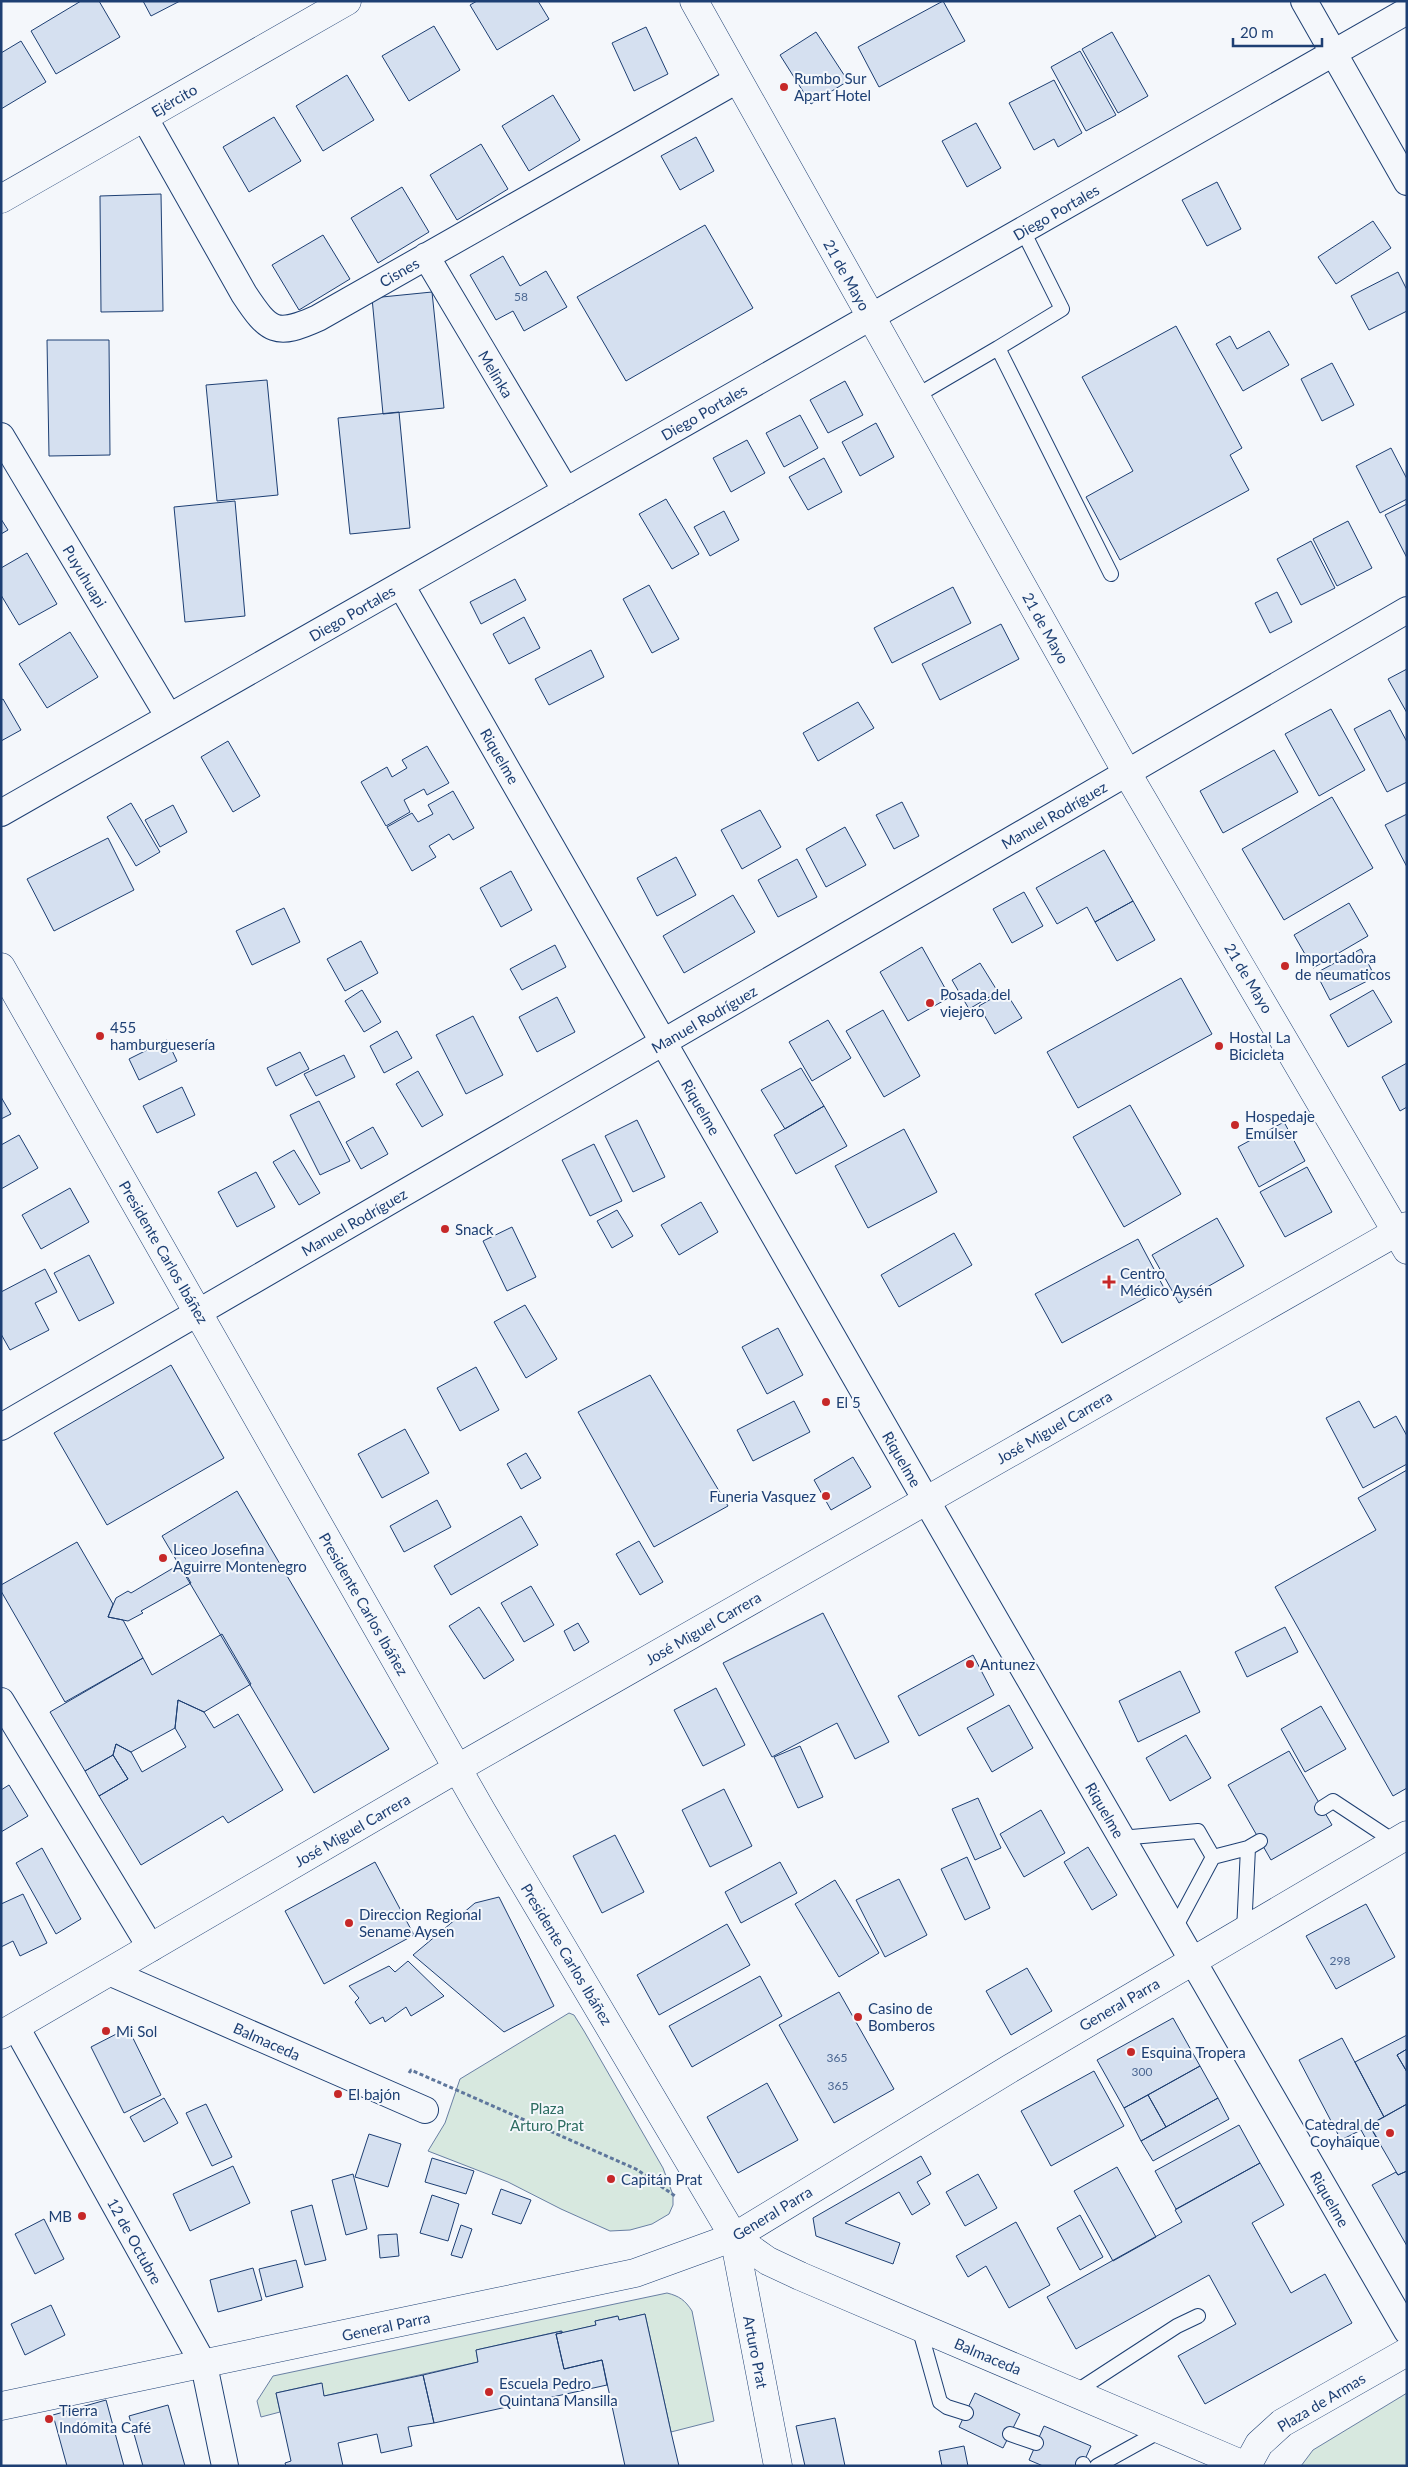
<svg xmlns="http://www.w3.org/2000/svg" width="1408" height="2467" viewBox="0 0 1408 2467" font-family="Lato,sans-serif">
  <rect width="100%" height="100%" fill="#f4f7fb"/>
  <!-- green -->
  <path fill="#d7e8df" stroke="#687fa3" d="M569,2013L574,2015L584,2031L663,2168L673,2195V2205L669,2214L652,2224L630,2230L610,2231L561,2209L508,2182L428,2151L445,2123L460,2079Z
    M667,2293C679,2296 685,2300 692,2311L714,2421L671,2432L645,2314L619,2320L617,2316L595,2321L596,2325L562,2333L561,2331L476,2350L478,2362L324,2396L321,2383L276,2393L280,2412L261,2417L257,2401L273,2376Z
    M1407,2393V2466H1301L1313,2450Z"/>
  <!-- building -->
  <path fill="#d5e0f0" stroke="#1d3f73" d="M81,1H99L120,37L56,74L31,31Z
    M143,1H180L151,16Z
    M477,1H538L549,19L497,50L470,5Z
    M943,1L965,41L879,87L858,47Z
    M434,26L460,70L409,101L382,56Z
    M646,27L668,74L634,91L612,43Z
    M816,32L848,81L811,104L780,55Z
    M1112,32L1148,96L1118,113L1082,49Z
    M21,41L46,82L1,109V53Z
    M1080,51L1116,115L1086,131L1051,67Z
    M347,75L374,120L323,151L296,106Z
    M1054,80L1082,133L1058,147L1054,139L1034,150L1009,103Z
    M553,95L580,140L529,171L502,126Z
    M274,117L301,161L249,192L223,147Z
    M976,123L1001,168L967,187L942,141Z
    M696,137L714,171L680,190L661,156Z
    M481,144L508,189L457,220L430,175Z
    M1217,182L1241,229L1207,246L1182,200Z
    M402,187L429,232L378,263L351,218Z
    M161,194L163,311L101,312L100,196Z
    M1373,221L1391,248L1336,284L1318,257Z
    M705,225L753,308L626,381L577,297Z
    M323,235L350,279L299,310L272,265Z
    M503,256L520,286L546,271L567,307L524,331L513,311L496,320L470,275Z
    M1398,272L1407,290V311L1369,330L1351,296Z
    M432,292L444,408L383,414L372,298Z
    M1176,326L1242,448L1230,455L1249,490L1120,560L1086,497L1133,471L1082,377Z
    M1269,331L1289,365L1243,391L1216,344L1230,336L1237,349Z
    M47,340H109L110,455L49,456Z
    M1332,363L1354,405L1322,421L1301,379Z
    M267,380L278,495L217,501L206,385Z
    M845,381L863,415L828,433L810,400Z
    M399,412L410,528L350,534L338,418Z
    M800,415L818,448L784,467L766,433Z
    M876,423L894,457L860,476L842,442Z
    M747,440L765,473L731,492L713,458Z
    M1391,448L1407,479V499L1380,513L1356,466Z
    M824,458L842,492L808,510L789,477Z
    M666,499L699,554L672,569L639,514Z
    M235,501L245,616L185,622L174,507Z
    M1407,504V558L1385,515Z
    M724,511L739,540L710,556L694,527Z
    M1,519L8,530L1,534Z
    M1348,521L1372,568L1337,586L1313,539Z
    M1311,541L1335,588L1301,605L1277,559Z
    M27,553L57,604L19,625L1,595V568Z
    M515,579L526,600L481,624L470,602Z
    M649,585L679,639L652,653L623,599Z
    M953,587L971,623L892,663L874,628Z
    M1277,592L1292,622L1270,633L1255,603Z
    M524,617L540,648L509,664L493,634Z
    M1001,624L1019,659L940,700L922,664Z
    M70,632L98,677L47,708L19,664Z
    M591,650L604,677L549,705L535,679Z
    M1407,669V713L1388,679Z
    M3,699L21,730L1,741V700Z
    M858,702L874,728L818,761L803,733Z
    M1331,709L1365,770L1319,796L1285,734Z
    M1390,710L1407,742V782L1387,792L1354,729Z
    M228,741L260,796L233,812L201,757Z
    M427,746L449,783L427,795L424,789L404,800L410,812L386,826L361,782L387,767L392,777L407,768L402,760Z
    M1274,750L1298,792L1223,833L1200,791Z
    M453,791L474,828L453,840L449,834L429,846L436,857L412,871L387,827L412,813L418,822L433,814L428,805Z
    M1332,797L1373,868L1284,920L1242,849Z
    M902,802L919,836L894,849L876,815Z
    M131,803L160,852L136,866L107,817Z
    M173,805L187,832L160,847L145,820Z
    M760,810L781,847L742,869L721,830Z
    M1407,814V867L1385,825Z
    M845,827L866,865L826,887L806,849Z
    M108,838L134,890L54,931L27,879Z
    M1104,850L1133,901L1095,922L1087,907L1057,924L1036,888Z
    M676,857L696,895L657,916L637,878Z
    M797,859L817,897L778,917L758,880Z
    M511,871L532,910L501,927L480,888Z
    M1024,892L1043,926L1012,943L993,909Z
    M733,895L755,932L684,973L663,936Z
    M1133,901L1155,940L1117,961L1095,922Z
    M1349,903L1368,936L1313,968L1294,935Z
    M284,908L300,942L252,965L236,931Z
    M361,941L378,973L345,991L327,959Z
    M555,945L566,967L522,990L510,969Z
    M922,947L950,997L908,1021L880,972Z
    M1361,949L1375,977L1330,1000L1316,973Z
    M980,963L998,992L969,1009L952,980Z
    M1181,978L1212,1034L1078,1108L1047,1052Z
    M362,990L381,1022L364,1032L345,1001Z
    M1373,990L1392,1022L1348,1047L1330,1015Z
    M1005,991L1022,1018L995,1034L979,1006Z
    M557,997L575,1032L537,1052L519,1017Z
    M883,1010L920,1076L884,1097L846,1031Z
    M473,1016L503,1075L466,1094L436,1035Z
    M828,1020L851,1058L812,1081L789,1042Z
    M397,1031L412,1058L384,1073L370,1046Z
    M167,1040L177,1061L139,1080L129,1059Z
    M300,1052L309,1069L276,1086L267,1068Z
    M344,1055L355,1077L316,1096L304,1074Z
    M1407,1063V1107L1400,1111L1382,1077Z
    M801,1068L824,1106L785,1129L761,1090Z
    M418,1071L443,1115L422,1127L396,1084Z
    M182,1087L195,1115L157,1133L143,1106Z
    M1,1097L11,1114L1,1119Z
    M319,1101L350,1161L320,1175L290,1115Z
    M1130,1105L1181,1194L1124,1227L1073,1137Z
    M824,1106L847,1146L796,1174L774,1135Z
    M637,1120L665,1177L633,1192L605,1136Z
    M1284,1122L1305,1161L1259,1187L1238,1147Z
    M373,1127L388,1154L361,1169L346,1142Z
    M904,1129L937,1192L868,1228L835,1166Z
    M19,1135L38,1168L1,1189V1145Z
    M594,1144L622,1201L590,1216L562,1160Z
    M294,1150L320,1193L299,1205L273,1162Z
    M1307,1167L1332,1212L1285,1237L1260,1192Z
    M256,1172L275,1207L237,1227L218,1192Z
    M70,1188L89,1222L41,1249L22,1215Z
    M701,1202L718,1232L679,1255L661,1225Z
    M617,1210L633,1236L612,1248L597,1221Z
    M1217,1218L1244,1266L1179,1303L1152,1255Z
    M512,1227L536,1277L507,1291L483,1241Z
    M954,1233L972,1265L899,1307L881,1275Z
    M1138,1239L1164,1288L1062,1343L1035,1294Z
    M89,1255L114,1303L79,1321L54,1273Z
    M45,1269L57,1292L35,1303L49,1330L10,1350L1,1334V1292Z
    M525,1305L557,1359L526,1378L494,1322Z
    M778,1328L803,1375L767,1394L742,1347Z
    M171,1365L224,1458L107,1525L54,1433Z
    M476,1367L499,1410L460,1431L437,1388Z
    M650,1375L728,1506L654,1547L578,1412Z
    M794,1401L810,1432L753,1461L737,1430Z
    M1359,1401L1374,1428L1396,1416L1407,1436V1464L1363,1488L1326,1418Z
    M405,1429L429,1473L382,1498L358,1454Z
    M526,1453L541,1478L521,1489L507,1464Z
    M853,1457L871,1487L831,1510L814,1480Z
    M1407,1470V1788L1393,1796L1275,1587L1376,1530L1358,1498Z
    M237,1491L389,1749L314,1793L162,1536Z
    M437,1500L451,1527L404,1552L390,1526Z
    M521,1516L538,1545L451,1595L434,1566Z
    M639,1541L663,1582L640,1595L616,1554Z
    M77,1542L113,1604L108,1617L123,1620L143,1658L65,1702L1,1591V1585Z
    M180,1564L191,1583L141,1611L143,1613L128,1621L108,1617L116,1598L128,1591L131,1593Z
    M531,1586L554,1625L524,1642L501,1603Z
    M479,1607L514,1660L484,1679L449,1626Z
    M823,1613L889,1742L855,1759L837,1723L772,1757L723,1663Z
    M578,1623L589,1642L574,1651L564,1631Z
    M1285,1627L1298,1652L1247,1677L1235,1652Z
    M222,1634L251,1684L204,1712L178,1700L175,1728L131,1752L116,1744L113,1755L85,1771L50,1712L143,1658L152,1675Z
    M973,1655L994,1695L919,1736L898,1696Z
    M1180,1671L1200,1712L1138,1742L1119,1701Z
    M716,1688L745,1745L703,1766L674,1710Z
    M178,1700L204,1712L214,1728L238,1714L283,1790L228,1823L223,1816L141,1865L99,1796L128,1779L113,1755L116,1744L131,1752L142,1772L186,1747L175,1728Z
    M1009,1705L1033,1748L992,1772L967,1728Z
    M1321,1706L1346,1749L1305,1772L1281,1729Z
    M1186,1735L1211,1778L1170,1801L1146,1758Z
    M800,1746L823,1797L798,1808L774,1757Z
    M1289,1751L1332,1825L1271,1860L1228,1785Z
    M113,1755L128,1779L99,1796L85,1771Z
    M9,1785L28,1816L1,1832V1790Z
    M724,1789L752,1846L710,1867L682,1810Z
    M978,1798L1001,1848L975,1860L952,1809Z
    M1041,1810L1065,1853L1024,1877L1000,1834Z
    M615,1835L644,1892L602,1913L573,1856Z
    M1088,1847L1117,1895L1092,1910L1064,1862Z
    M42,1848L81,1919L56,1934L16,1863Z
    M967,1857L990,1908L965,1920L941,1869Z
    M375,1862L414,1935L324,1984L285,1911Z
    M780,1862L797,1893L741,1923L725,1892Z
    M899,1879L927,1935L885,1957L856,1900Z
    M835,1880L879,1953L839,1977L795,1904Z
    M23,1894L47,1943L20,1956L13,1941L1,1947V1904Z
    M499,1897L554,2006L504,2032L413,1955L475,1903Z
    M1366,1904L1395,1957L1336,1989L1306,1936Z
    M727,1924L750,1965L659,2015L637,1975Z
    M408,1961L444,1996L411,2016L406,2007L385,2022L383,2017L370,2024L355,2002L359,1998L349,1986L389,1966L395,1972Z
    M1027,1968L1052,2011L1011,2035L986,1991Z
    M760,1976L782,2016L692,2067L669,2026Z
    M839,1992L894,2089L834,2123L779,2025Z
    M1173,2018L1200,2066L1124,2108L1097,2060Z
    M128,2028L161,2095L124,2113L91,2047Z
    M1407,2035V2049L1397,2055L1407,2072V2104L1384,2117L1355,2062Z
    M1342,2038L1384,2117L1369,2125L1379,2141L1370,2146L1361,2130L1341,2140L1299,2060Z
    M1407,2049V2072L1397,2055Z
    M1200,2066L1218,2098L1166,2127L1148,2095Z
    M1094,2071L1124,2126L1051,2166L1021,2111Z
    M767,2083L798,2140L738,2173L707,2117Z
    M1148,2095L1166,2127L1141,2141L1124,2108Z
    M164,2098L178,2123L144,2142L130,2117Z
    M1218,2098L1229,2119L1153,2161L1141,2141Z
    M206,2104L232,2157L212,2166L186,2113Z
    M1407,2104V2171L1398,2175L1369,2125Z
    M1239,2125L1260,2163L1176,2209L1155,2171Z
    M369,2134L401,2144L388,2187L355,2177Z
    M921,2156L931,2174L917,2182L930,2204L912,2215L899,2192L845,2223L900,2243L893,2264L816,2236L813,2218Z
    M432,2158L474,2171L466,2194L425,2182Z
    M1260,2163L1284,2205L1252,2223L1291,2293L1325,2274L1352,2323L1205,2404L1178,2356L1236,2324L1209,2275L1076,2349L1047,2297L1182,2222L1175,2210Z
    M233,2166L250,2203L190,2231L173,2194Z
    M1117,2167L1156,2237L1113,2261L1074,2191Z
    M1407,2171V2246L1372,2185L1396,2172L1398,2175Z
    M353,2174L367,2229L346,2235L332,2180Z
    M978,2174L997,2208L965,2226L946,2192Z
    M501,2189L531,2200L521,2224L492,2214Z
    M432,2195L459,2204L448,2241L420,2233Z
    M312,2205L326,2260L305,2265L291,2211Z
    M1080,2215L1103,2257L1080,2270L1057,2228Z
    M44,2219L64,2259L35,2274L15,2234Z
    M1016,2222L1050,2285L1009,2308L986,2266L968,2277L956,2256Z
    M461,2225L472,2229L462,2258L451,2255Z
    M397,2234L399,2256L380,2258L378,2235Z
    M296,2260L303,2287L266,2297L259,2269Z
    M253,2268L262,2300L218,2312L210,2280Z
    M51,2305L65,2335L25,2355L11,2324Z
    M645,2314L671,2432L679,2466H625L602,2360L564,2369L556,2334L596,2325L595,2321L618,2316L619,2320Z
    M562,2331V2333L556,2334L564,2369L602,2360L607,2385L434,2423L423,2375L478,2362L476,2350Z
    M423,2375L434,2423L408,2427L412,2446L381,2453L377,2434L338,2443L343,2466H286L285,2463L291,2461L276,2393L322,2383L324,2396Z
    M975,2393L1020,2414L1003,2448L959,2427Z
    M106,2400L124,2466H67L53,2415Z
    M168,2405L185,2466H143L129,2416Z
    M835,2418L845,2466H805L796,2426Z
    M1044,2426L1091,2446L1082,2466H1043L1029,2460Z
    M964,2446L968,2466H942L939,2451Z"/>
  <g fill="none" stroke-linecap="round" stroke-linejoin="round">
    <!-- lane casing -->
    <g stroke="#1d3f73" stroke-width="16">
      <path id="lane" d="M998,348L1062,309L1023,231
        M916,396L998,348L1111,574
        M1322,1808L1333,1801L1395,1842
        M1121,1838L1198,1831L1213,1857L1174,1930
        M1213,1857L1248,1848
        M1244,1931L1248,1848L1260,1841
        M919,2327L940,2402L947,2407L966,2413
        M1074,2393L1177,2326L1198,2316
        M1010,2434L1036,2443
        M1083,2464L1084,2466
        M1097,2466L1162,2430"/>
    </g>
    <!-- street casing -->
    <g stroke="#1d3f73" stroke-width="28">
      <path id="street" d="M1304,1L1407,182
        M144,117L244,294C269,332 276,337 318,318L737,80
        M426,256L566,491
        M1,436L169,717
        M401,585L926,1500L1407,2331
        M1,813L1407,11
        M1,1427L1407,610
        M1,1701L151,1948
        M109,1972L425,2110
        M16,2027L204,2365L225,2466"/>
    </g>
    <!-- secondary casing -->
    <g stroke="#1d3f73" stroke-width="29">
      <path id="secondary" d="M694,1L1127,773L1407,1250
        M1,199L347,1
        M1,967L481,1810L734,2237L768,2261L800,2276L1246,2466
        M1,2035L458,1768L1407,1226
        M1,2406L635,2273L734,2237
        M1247,2466L1259,2444L1282,2423L1407,2352"/>
    </g>
    <!-- primary casing -->
    <g stroke="#1d3f73" stroke-width="29">
      <path id="primary" d="M778,2466L734,2237L1011,2068L1407,1835"/>
    </g>
    <!-- path -->
    <path stroke="#5e769c" stroke-width="3" stroke-dasharray="4 2.5" stroke-linecap="butt" d="M409,2073L411,2070L636,2169L675,2196"/>
    <!-- lane -->
    <use href="#lane" stroke="#f4f7fb" stroke-width="14"/>
    <!-- street -->
    <use href="#street" stroke="#f4f7fb" stroke-width="26"/>
    <!-- secondary -->
    <use href="#secondary" stroke="#f4f7fb" stroke-width="28"/>
    <!-- primary -->
    <use href="#primary" stroke="#f4f7fb" stroke-width="28"/>
  </g>
  <!-- markers -->
  <g fill="#c62828" stroke="#f4f7fb" stroke-width="2">
    <circle cx="784" cy="87" r="5"/>
    <circle cx="1285" cy="966" r="5"/>
    <circle cx="930" cy="1003" r="5"/>
    <circle cx="100" cy="1036" r="5"/>
    <circle cx="1219" cy="1046" r="5"/>
    <circle cx="1235" cy="1125" r="5"/>
    <circle cx="445" cy="1229" r="5"/>
    <path d="M1106.5 1274.5h5v5h5v5h-5v5h-5v-5h-5v-5h5z"/>
    <circle cx="826" cy="1402" r="5"/>
    <circle cx="826" cy="1496" r="5"/>
    <circle cx="163" cy="1558" r="5"/>
    <circle cx="970" cy="1664" r="5"/>
    <circle cx="349" cy="1923" r="5"/>
    <circle cx="858" cy="2017" r="5"/>
    <circle cx="106" cy="2031" r="5"/>
    <circle cx="1131" cy="2052" r="5"/>
    <circle cx="338" cy="2094" r="5"/>
    <circle cx="1390" cy="2133" r="5"/>
    <circle cx="611" cy="2179" r="5"/>
    <circle cx="82" cy="2216" r="5"/>
    <circle cx="489" cy="2392" r="5"/>
    <circle cx="49" cy="2419" r="5"/>
  </g>
  <g text-anchor="middle" dominant-baseline="central" stroke-width="4" stroke-linejoin="round" paint-order="stroke">
    <!-- number labels -->
    <g font-size="12" fill="#4b6792">
      <text x="521" y="296">58</text>
      <text x="1340" y="1960">298</text>
      <text x="837" y="2057">365</text>
      <text x="1142" y="2071">300</text>
      <text x="838" y="2085">365</text>
    </g>
    <!-- poi labels -->
    <g font-size="15" fill="#1d3f73" stroke="#f4f7fb" text-anchor="start">
      <text x="794" y="78">Rumbo Sur<tspan x="794" dy="17">Apart Hotel</tspan></text>
      <text x="1295" y="957">Importadora<tspan x="1295" dy="17">de neumaticos</tspan></text>
      <text x="940" y="994">Posada del<tspan x="940" dy="17">viejero</tspan></text>
      <text x="110" y="1027">455<tspan x="110" dy="17">hamburguesería</tspan></text>
      <text x="1229" y="1037">Hostal La<tspan x="1229" dy="17">Bicicleta</tspan></text>
      <text x="1245" y="1116">Hospedaje<tspan x="1245" dy="17">Emulser</tspan></text>
      <text x="455" y="1229">Snack</text>
      <text x="1120" y="1273">Centro<tspan x="1120" dy="17">Médico Aysén</tspan></text>
      <text x="836" y="1402">El 5</text>
      <text x="816" y="1496" text-anchor="end">Funeria Vasquez</text>
      <text x="173" y="1549">Liceo Josefina<tspan x="173" dy="17">Aguirre Montenegro</tspan></text>
      <text x="980" y="1664">Antunez</text>
      <text x="359" y="1914">Direccion Regional<tspan x="359" dy="17">Sename Aysen</tspan></text>
      <text x="868" y="2008">Casino de<tspan x="868" dy="17">Bomberos</tspan></text>
      <text x="116" y="2031">Mi Sol</text>
      <text x="1141" y="2052">Esquina Tropera</text>
      <text x="348" y="2094">El bajón</text>
      <text x="1380" y="2124" text-anchor="end">Catedral de<tspan x="1380" dy="17">Coyhaique</tspan></text>
      <text x="621" y="2179">Capitán Prat</text>
      <text x="72" y="2216" text-anchor="end">MB</text>
      <text x="499" y="2383">Escuela Pedro<tspan x="499" dy="17">Quintana Mansilla</tspan></text>
      <text x="59" y="2410">Tierra<tspan x="59" dy="17">Indómita Café</tspan></text>
    </g>
    <!-- street labels -->
    <g font-size="15" fill="#1d3f73" stroke="#f4f7fb">
      <text transform="translate(174 100) rotate(-30)">Ejército</text>
      <text transform="translate(1056 212) rotate(-30)">Diego Portales</text>
      <text transform="translate(399 272) rotate(-30)">Cisnes</text>
      <text transform="translate(847 275) rotate(61)">21 de Mayo</text>
      <text transform="translate(496 374) rotate(59)">Melinka</text>
      <text transform="translate(704 412) rotate(-30)">Diego Portales</text>
      <text transform="translate(85 576) rotate(59)">Puyuhuapi</text>
      <text transform="translate(352 613) rotate(-30)">Diego Portales</text>
      <text transform="translate(1046 628) rotate(61)">21 de Mayo</text>
      <text transform="translate(500 756) rotate(60)">Riquelme</text>
      <text transform="translate(1054 815) rotate(-30)">Manuel Rodríguez</text>
      <text transform="translate(1249 978) rotate(59)">21 de Mayo</text>
      <text transform="translate(704 1019) rotate(-30)">Manuel Rodríguez</text>
      <text transform="translate(701 1107) rotate(60)">Riquelme</text>
      <text transform="translate(354 1222) rotate(-30)">Manuel Rodríguez</text>
      <text transform="translate(164 1252) rotate(60)">Presidente Carlos Ibáñez</text>
      <text transform="translate(1054 1427) rotate(-30)">José Miguel Carrera</text>
      <text transform="translate(902 1459) rotate(60)">Riquelme</text>
      <text transform="translate(364 1604) rotate(60)">Presidente Carlos Ibáñez</text>
      <text transform="translate(703 1628) rotate(-30)">José Miguel Carrera</text>
      <text transform="translate(1105 1810) rotate(60)">Riquelme</text>
      <text transform="translate(352 1830) rotate(-30)">José Miguel Carrera</text>
      <text transform="translate(567 1954) rotate(59)">Presidente Carlos Ibáñez</text>
      <text transform="translate(1119 2004) rotate(-30)">General Parra</text>
      <text transform="translate(267 2041) rotate(24)">Balmaceda</text>
      <text transform="translate(1330 2199) rotate(60)">Riquelme</text>
      <text transform="translate(772 2213) rotate(-31)">General Parra</text>
      <text transform="translate(135 2241) rotate(61)">12 de Octubre</text>
      <text transform="translate(386 2326) rotate(-12)">General Parra</text>
      <text transform="translate(756 2352) rotate(79)">Arturo Prat</text>
      <text transform="translate(988 2356) rotate(23)">Balmaceda</text>
      <text transform="translate(1321 2402) rotate(-31)">Plaza de Armas</text>
    </g>
    <!-- park labels -->
    <g font-size="15" fill="#2c6c60" stroke="#f4f7fb">
      <text x="547" y="2108">Plaza<tspan x="547" dy="17">Arturo Prat</tspan></text>
    </g>
  </g>
  <!-- border -->
  <rect width="1408" height="2467" fill="none" stroke="#1d3f73" stroke-width="5"/>
  <!-- scale -->
  <path d="M1233 38v8h89v-8" fill="none" stroke="#1d3f73" stroke-width="2.5"/>
  <text x="1240" y="38" font-size="15" fill="#1d3f73" stroke="#f4f7fb" stroke-width="4" paint-order="stroke">20 m</text>
</svg>
